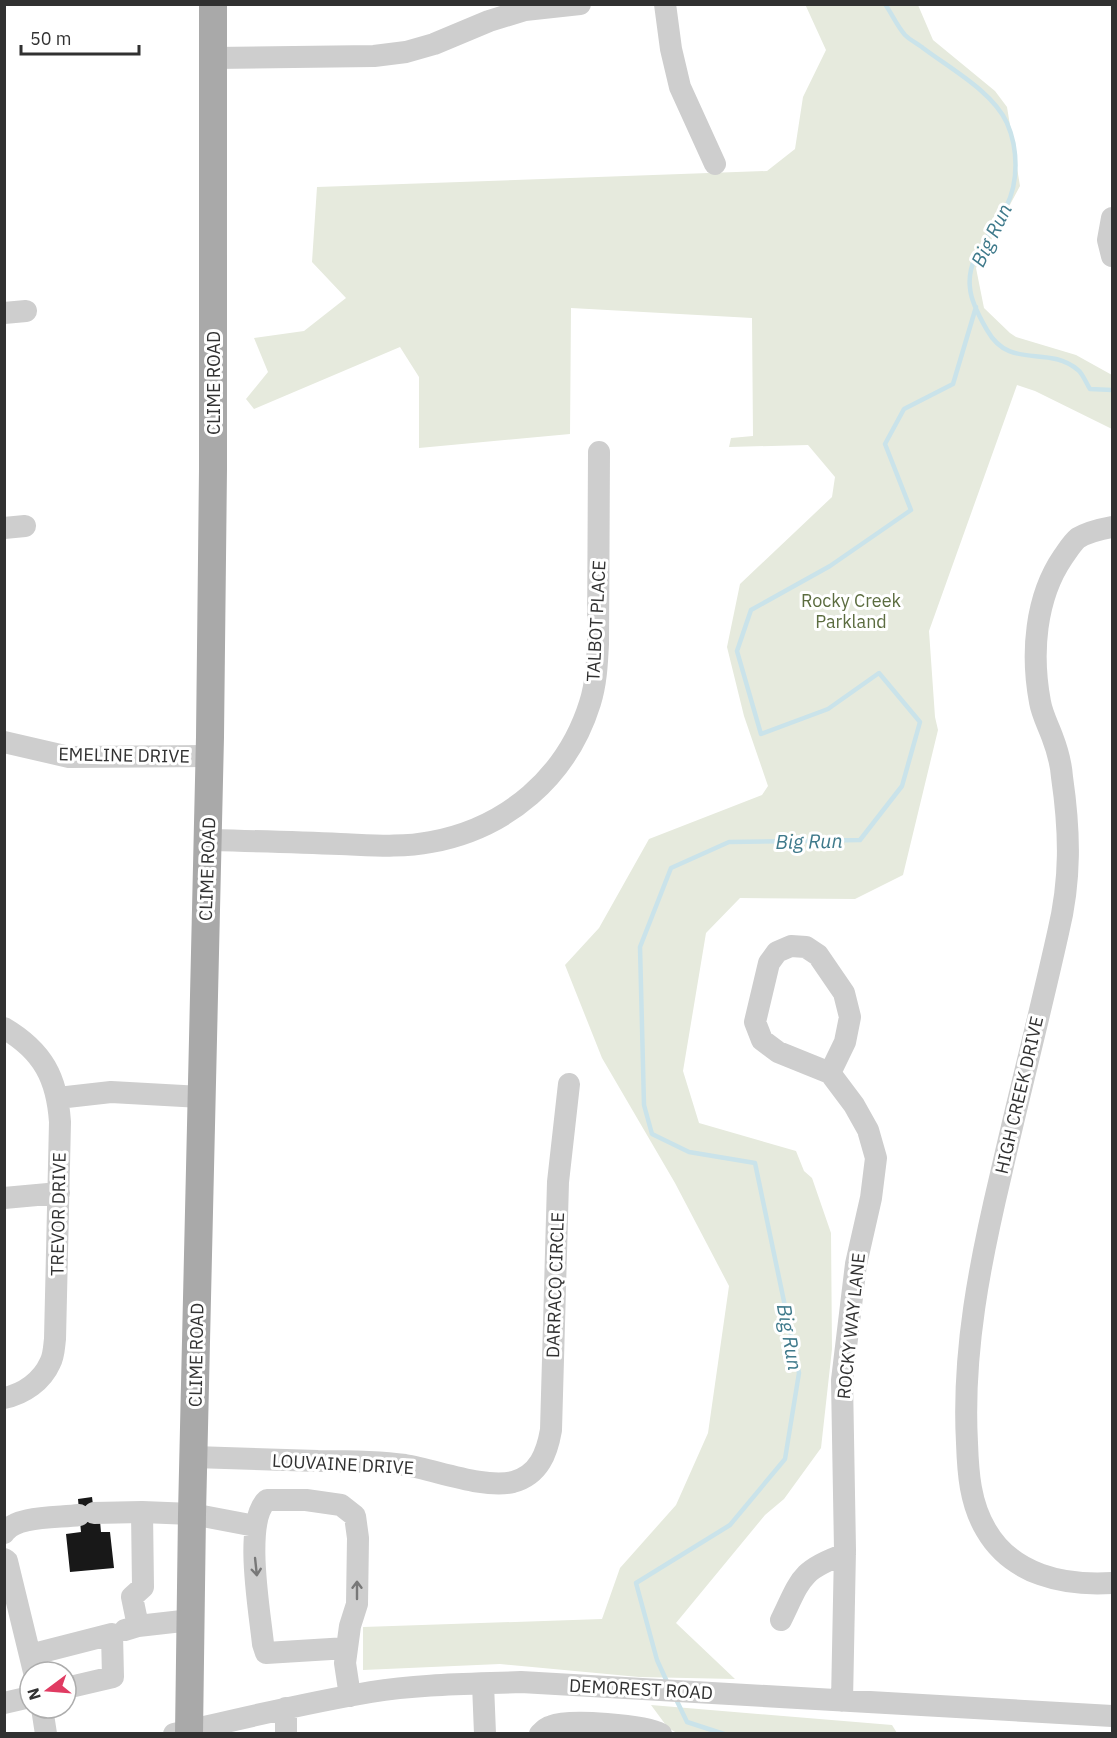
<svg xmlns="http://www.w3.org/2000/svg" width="1117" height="1738" viewBox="0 0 1117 1738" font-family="'IBM Plex Sans',sans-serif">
  <rect width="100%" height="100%" fill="#fff"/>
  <!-- green -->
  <path fill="#e6eadd" d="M805,4L918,5L933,40L995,91L1007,107L1020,186L976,268L984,308L1010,333L1016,337L1076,355L1112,375V429L1035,391L1017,385L929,631L935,717L938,730L903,875L855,899L740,898L706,933L683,1071L699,1123L796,1151L804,1171L812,1178L831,1233L832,1349L821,1448L784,1499L765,1515L676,1623L735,1679L639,1677L500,1664L363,1670V1627L602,1619L620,1568L676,1505L708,1433L729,1286L675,1183L602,1058L565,965L599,928L649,839L762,795L768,786L744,716L727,647L740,584L832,497L835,477L808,445L729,447L731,438L753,436L752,318L571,308L570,434L419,448V377L400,347L254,409L246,399L268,372L254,338L304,331L346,298L312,262L317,187L767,171L795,149L803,97L826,50Z
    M651,1705L892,1725L897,1733H677L668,1728Z"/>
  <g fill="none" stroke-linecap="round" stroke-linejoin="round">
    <!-- stream -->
    <path stroke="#cae3ea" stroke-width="4.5" d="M885,4C892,14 897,26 905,35C910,40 918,44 923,48C951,69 993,92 1007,123C1018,148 1019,182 1006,207C993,233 966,256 970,288C971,302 980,318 987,330C1010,371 1047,344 1078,370C1083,374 1086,383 1090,389L1112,390
      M668,1684L657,1660L636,1583L730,1525L785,1459L799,1373L755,1163L689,1152L652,1134L644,1105L640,947L671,868L729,842L860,840L902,786L920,722L879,673L828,709L761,734L737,651L751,610L830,566L911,510L885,444L904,409L953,384L976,307
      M675,1697L687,1722L724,1734"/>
  </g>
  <!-- building -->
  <path fill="#181818" d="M92,1497L95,1521H100L101,1532H110L114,1568L70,1572L66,1534L81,1532L78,1499Z"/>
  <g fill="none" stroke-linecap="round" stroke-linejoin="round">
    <!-- minor -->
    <path stroke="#cecece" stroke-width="22" d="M665,4L671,49L680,87L715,164
      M213,58L374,56L406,52L434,44L489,21L525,10L580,4
      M1112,218L1108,240L1112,256
      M4,313L26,311
      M1112,527C1101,529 1088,532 1078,538C1072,543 1068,550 1063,557C1035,598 1031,654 1040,702C1042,714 1048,725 1052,736C1057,749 1061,763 1062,777C1070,832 1071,880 1058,933C1040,1014 1019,1094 1001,1174C980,1262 962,1352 967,1443C968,1473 970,1503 986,1530C1012,1575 1064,1586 1112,1583
      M4,528L25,526
      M4,742L69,757L209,756
      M208,840C252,841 296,842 340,844C370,845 401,848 431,842C507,828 567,777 590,703C596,684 597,664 598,644L599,452
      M4,1028C43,1051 57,1078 60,1122L55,1339C54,1346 54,1356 50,1363C42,1381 24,1394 4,1398
      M830,1073L845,1042L850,1017L844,993L818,955L806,947L791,946L777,952L769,963L755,1022L762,1040L778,1052L830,1073L854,1105L868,1130L876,1158L871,1198L856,1264L842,1380L845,1550L842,1701
      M58,1098L111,1092L201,1097
      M4,1198L59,1193
      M194,1457C235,1458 276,1460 318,1461C347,1461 376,1461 405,1465C436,1470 484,1489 513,1482C539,1475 547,1453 551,1430L558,1182L569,1084
      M94,1513L142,1512
      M4,1533C15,1515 59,1518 79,1515
      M4,1559L7,1561L34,1672
      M781,1620C801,1579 800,1570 845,1554
      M138,1626L132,1597L143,1587L142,1512L192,1514L255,1526
      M125,1630L138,1626L191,1620
      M347,1648L266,1653L263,1644C260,1613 243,1521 267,1500H306L341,1505L355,1516L358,1538L357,1604L350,1626L345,1663L350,1696
      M30,1655L112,1634L113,1677L66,1688
      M483,1684L485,1734
      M4,1703L30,1697
      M42,1708L46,1734
      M286,1708V1734
      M174,1734C239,1719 304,1703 371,1692C420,1684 471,1684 521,1682L1112,1716
      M540,1734C544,1730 547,1727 552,1726C569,1719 645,1725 661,1734"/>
    <!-- major -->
    <path stroke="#a9a9a9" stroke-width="28" d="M189,1734L192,1514L210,737L213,469V4"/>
  </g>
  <!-- one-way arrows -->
  <defs><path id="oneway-shaft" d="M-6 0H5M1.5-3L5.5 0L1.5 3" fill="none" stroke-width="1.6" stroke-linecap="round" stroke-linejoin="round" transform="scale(1.5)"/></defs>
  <g stroke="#787878">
    <use href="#oneway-shaft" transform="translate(256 1567) rotate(84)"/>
    <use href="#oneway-shaft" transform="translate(357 1590) rotate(-90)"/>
  </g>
  <g text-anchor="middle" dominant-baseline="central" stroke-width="6" stroke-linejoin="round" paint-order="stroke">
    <!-- street labels -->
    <g font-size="18" fill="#313131" stroke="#fff">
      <text transform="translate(213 383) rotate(-90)">CLIME ROAD</text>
      <text transform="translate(596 621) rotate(-87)">TALBOT PLACE</text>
      <text transform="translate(124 755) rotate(1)">EMELINE DRIVE</text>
      <text transform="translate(207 869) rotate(-88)">CLIME ROAD</text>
      <text transform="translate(1019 1095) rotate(-77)">HIGH CREEK DRIVE</text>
      <text transform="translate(58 1214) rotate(-89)">TREVOR DRIVE</text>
      <text transform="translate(555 1285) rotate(-88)">DARRACQ CIRCLE</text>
      <text transform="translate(851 1326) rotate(-84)">ROCKY WAY LANE</text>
      <text transform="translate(196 1355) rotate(-89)">CLIME ROAD</text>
      <text transform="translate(343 1464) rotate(3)">LOUVAINE DRIVE</text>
      <text transform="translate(641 1689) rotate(3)">DEMOREST ROAD</text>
    </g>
    <!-- park labels -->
    <g font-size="18" fill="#5b6c3f" stroke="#fff">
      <text x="851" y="600">Rocky Creek<tspan x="851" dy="21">Parkland</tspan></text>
    </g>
    <!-- water labels -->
    <g font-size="20" font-style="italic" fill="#3f7a8b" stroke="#fff">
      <text transform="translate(991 235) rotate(-64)">Big Run</text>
      <text transform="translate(809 841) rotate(-1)">Big Run</text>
      <text transform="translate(790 1337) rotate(80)">Big Run</text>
    </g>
  </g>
  <!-- border -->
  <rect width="1117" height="1738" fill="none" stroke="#313131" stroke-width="12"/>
  <!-- north arrow -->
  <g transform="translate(48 1690) rotate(254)"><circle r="28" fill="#ffffff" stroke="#adadad" stroke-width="1.5"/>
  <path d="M0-4.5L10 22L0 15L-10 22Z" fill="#e03b62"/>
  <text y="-9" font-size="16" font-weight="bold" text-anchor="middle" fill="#313131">N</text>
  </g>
  <!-- scale -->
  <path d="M21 45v9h118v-9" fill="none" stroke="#313131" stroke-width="3"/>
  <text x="30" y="45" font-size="18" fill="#313131" stroke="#ffffff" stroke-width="4.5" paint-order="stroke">50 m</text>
</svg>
